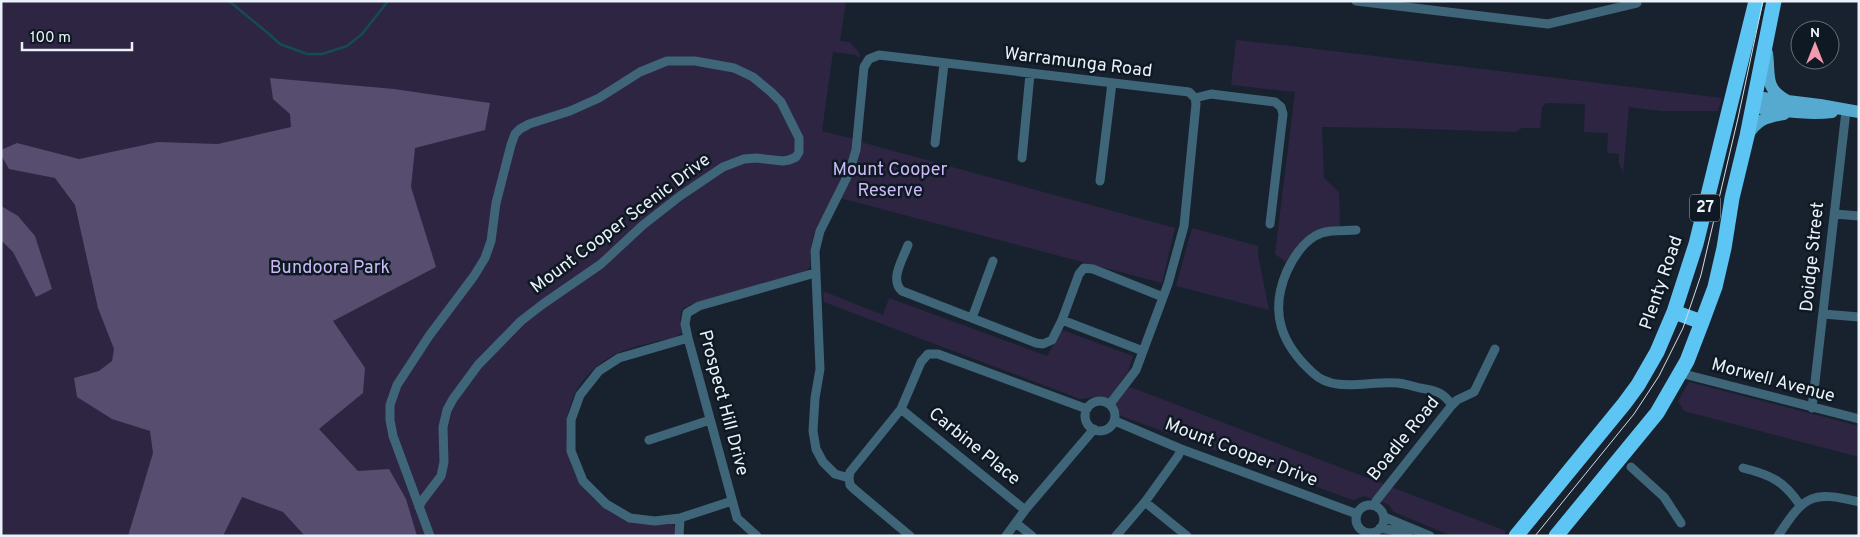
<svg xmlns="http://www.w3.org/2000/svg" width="1860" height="537" viewBox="0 0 1860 537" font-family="Overpass,sans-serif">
  <rect width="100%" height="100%" fill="#18222e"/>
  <!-- green -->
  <path fill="#2e2542" d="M1,1H846L840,41L850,42L860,54L859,58L856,55L833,52L822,131L854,139L850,162L844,176L815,230L810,251V267L806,271L796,275L692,304L682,309L680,319L682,333L676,337C651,343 623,347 601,363C556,396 555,461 594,499C602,507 614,516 626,519C640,523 657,522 671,523L675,526V536H1Z
    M1236,40L1300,47L1722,98L1718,111H1662L1629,107L1623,173L1619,163V154L1607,153L1608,133L1584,132L1585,104L1546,103L1542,107L1540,128H1522L1516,132L1393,128L1322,127L1324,178L1339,192L1340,226C1313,229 1301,240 1286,262L1275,254L1295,92L1231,85Z
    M861,142L1175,228L1162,283L840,198L852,177Z
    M1192,228L1258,246V255L1269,310L1176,286Z
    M823,291L883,315L889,298L1047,356L1062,330L1133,356L1128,372L1118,385L1133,388L1506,531L1503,536H1452L1394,512L1388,504L1364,496L1353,500L1121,416L1117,407L1103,396L1080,399L824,302Z
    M1689,382L1859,426V457L1684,411L1678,401Z"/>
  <!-- forest -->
  <path fill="#574d6f" d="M270,78L394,89L490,103L485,130L415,148L411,187L436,267L333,321L365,368L363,393L319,429L358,471L389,469L406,499L417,536H305L283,512L242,497L223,536H128L153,453L150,431L112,419L77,397L74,378L99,371L112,361L114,349L98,308L75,205L55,178L9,169L1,155V150L17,143L79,159L158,142L218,144L291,127L290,114L273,99Z
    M1,206L18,216L35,236L52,289L36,297L13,252L1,240Z"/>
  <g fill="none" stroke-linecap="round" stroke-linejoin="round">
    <!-- stream -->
    <path stroke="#154b53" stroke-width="2.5" d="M229,1L269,34L280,44L307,54H322L347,46L362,34L388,1"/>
    <!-- street -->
    <path stroke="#3f6578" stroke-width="9" d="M1356,1L1548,24L1637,3
      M935,143L944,64
      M1022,158L1030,74
      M1100,181L1112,83
      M1835,214L1859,216
      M1356,230C1343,231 1327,229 1315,236C1302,244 1293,258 1287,271C1269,312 1281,344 1313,373C1335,394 1370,380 1398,383C1405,384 1413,386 1420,388C1436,391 1442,391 1452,405
      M908,245C903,259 889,280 902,291L1036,343L1043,344L1052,340L1062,320L1143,351
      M1823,314L1859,317
      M972,318L993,261
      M1062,320L1079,274L1084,268L1093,269L1163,297
      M688,338L619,358L599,371L580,395L571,420V451L583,481L606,504L630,518L655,521L680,518L732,501
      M1680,373L1859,419
      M1085 416a15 15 0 1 1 30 0a15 15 0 1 1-30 0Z
      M1110,404L1136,370L1168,284L1184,226L1196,104L1195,98
      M1812,408L1846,111
      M901,409L1025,510
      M1115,421L1181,449L1357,514
      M649,440L710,420
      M1631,467L1664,497L1681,523
      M1743,468C1771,475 1784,481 1800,505
      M849,478L835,474L823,462L816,449L813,431L815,398L820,369L815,251L820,231L849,173L856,150L864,67L869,59L879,55L1189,92L1195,98L1211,94L1275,102L1281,107L1283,114L1270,224
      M849,478L850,472L901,409L921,362L928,354H938L1087,409
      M849,478L850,485L854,489L910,536
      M1145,502L1187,536
      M1356 519a14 14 0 1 1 28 0a14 14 0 1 1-28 0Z
      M1375,505L1376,501L1452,405L1457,400L1474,392L1495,349
      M419,507L422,501L441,476L444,462L443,427L447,410L453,399L478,365L521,321L543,304L601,264L643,225L680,196L723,167L744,159L756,158L783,161L789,160L796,157L799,152V138L781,102L771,92L753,77L734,68L695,61H667L640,72L599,98L570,111L529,124L520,129L515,134L511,145L496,203L491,241L485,258L474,276L429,336L397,385L390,405V420L393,436L430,536
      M1384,517L1430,536
      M1016,523L1032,536
      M1380,528L1392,530L1408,536
      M679,536L680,518
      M757,536L737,518L688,338L685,324L687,313L699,306L815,273
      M1006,536L1025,510L1094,429
      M1116,536L1145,502L1178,456L1181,449
      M1778,536C1804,496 1811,490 1859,502"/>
    <!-- primary -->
    <path stroke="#56aad0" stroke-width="12" d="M1767,53C1770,75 1764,88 1786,100
      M1755,97L1820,105L1859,112
      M1753,107C1779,110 1806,115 1832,112
      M1747,136C1757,120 1765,117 1784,114"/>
    <!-- highway -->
    <path stroke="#5dc5f3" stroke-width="15" d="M1674,312L1702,322
      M1516,536L1624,404L1638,385L1657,352L1674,312L1696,244L1756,1
      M1556,536L1657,413L1687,361L1702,322L1715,287L1724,248L1732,198L1747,136L1774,1"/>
    <!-- tram -->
    <path stroke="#d4dce4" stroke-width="1" d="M1535,536L1634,414L1659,376L1683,328L1701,275L1738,118L1763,1"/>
  </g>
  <g text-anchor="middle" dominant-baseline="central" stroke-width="5" stroke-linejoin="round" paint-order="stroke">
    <!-- shield labels -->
    <rect fill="#0f1924" stroke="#a8b0b9" stroke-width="1" x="1690" y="194.5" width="30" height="27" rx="4"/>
    <g font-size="16" font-weight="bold" fill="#eaf1f9">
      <text x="1705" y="208">27</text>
    </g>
    <!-- street labels -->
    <g font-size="18" fill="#eaf1f9" stroke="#0f1924">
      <text transform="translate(1078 63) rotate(7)">Warramunga Road</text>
      <text transform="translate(621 224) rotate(-37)">Mount Cooper Scenic Drive</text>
      <text transform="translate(1813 257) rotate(-84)">Doidge Street</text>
      <text transform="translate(1662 283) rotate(-71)">Plenty Road</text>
      <text transform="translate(1773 381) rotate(15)">Morwell Avenue</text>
      <text transform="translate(723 403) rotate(75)">Prospect Hill Drive</text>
      <text transform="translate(1404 439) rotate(-51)">Boadle Road</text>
      <text transform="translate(974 447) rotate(39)">Carbine Place</text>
      <text transform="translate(1241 453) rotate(21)">Mount Cooper Drive</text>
    </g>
    <!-- park labels -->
    <g font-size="18" fill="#cbbaf7" stroke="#0f1924">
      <text x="890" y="170">Mount Cooper<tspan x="890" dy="21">Reserve</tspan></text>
      <text x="330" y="268">Bundoora Park</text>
    </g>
  </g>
  <!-- border -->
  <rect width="1860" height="537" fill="none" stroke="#eaf1f9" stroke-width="5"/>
  <!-- north arrow -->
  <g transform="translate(1815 45)"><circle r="24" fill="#0f1924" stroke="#676f79"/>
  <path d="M0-4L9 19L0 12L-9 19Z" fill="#f29aae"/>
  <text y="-8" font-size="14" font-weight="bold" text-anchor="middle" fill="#eaf1f9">N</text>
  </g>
  <!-- scale -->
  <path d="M22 42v8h110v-8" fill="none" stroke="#eaf1f9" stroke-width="2.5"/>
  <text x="30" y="42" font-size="15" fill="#eaf1f9" stroke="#0f1924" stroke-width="4" paint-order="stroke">100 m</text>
</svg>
